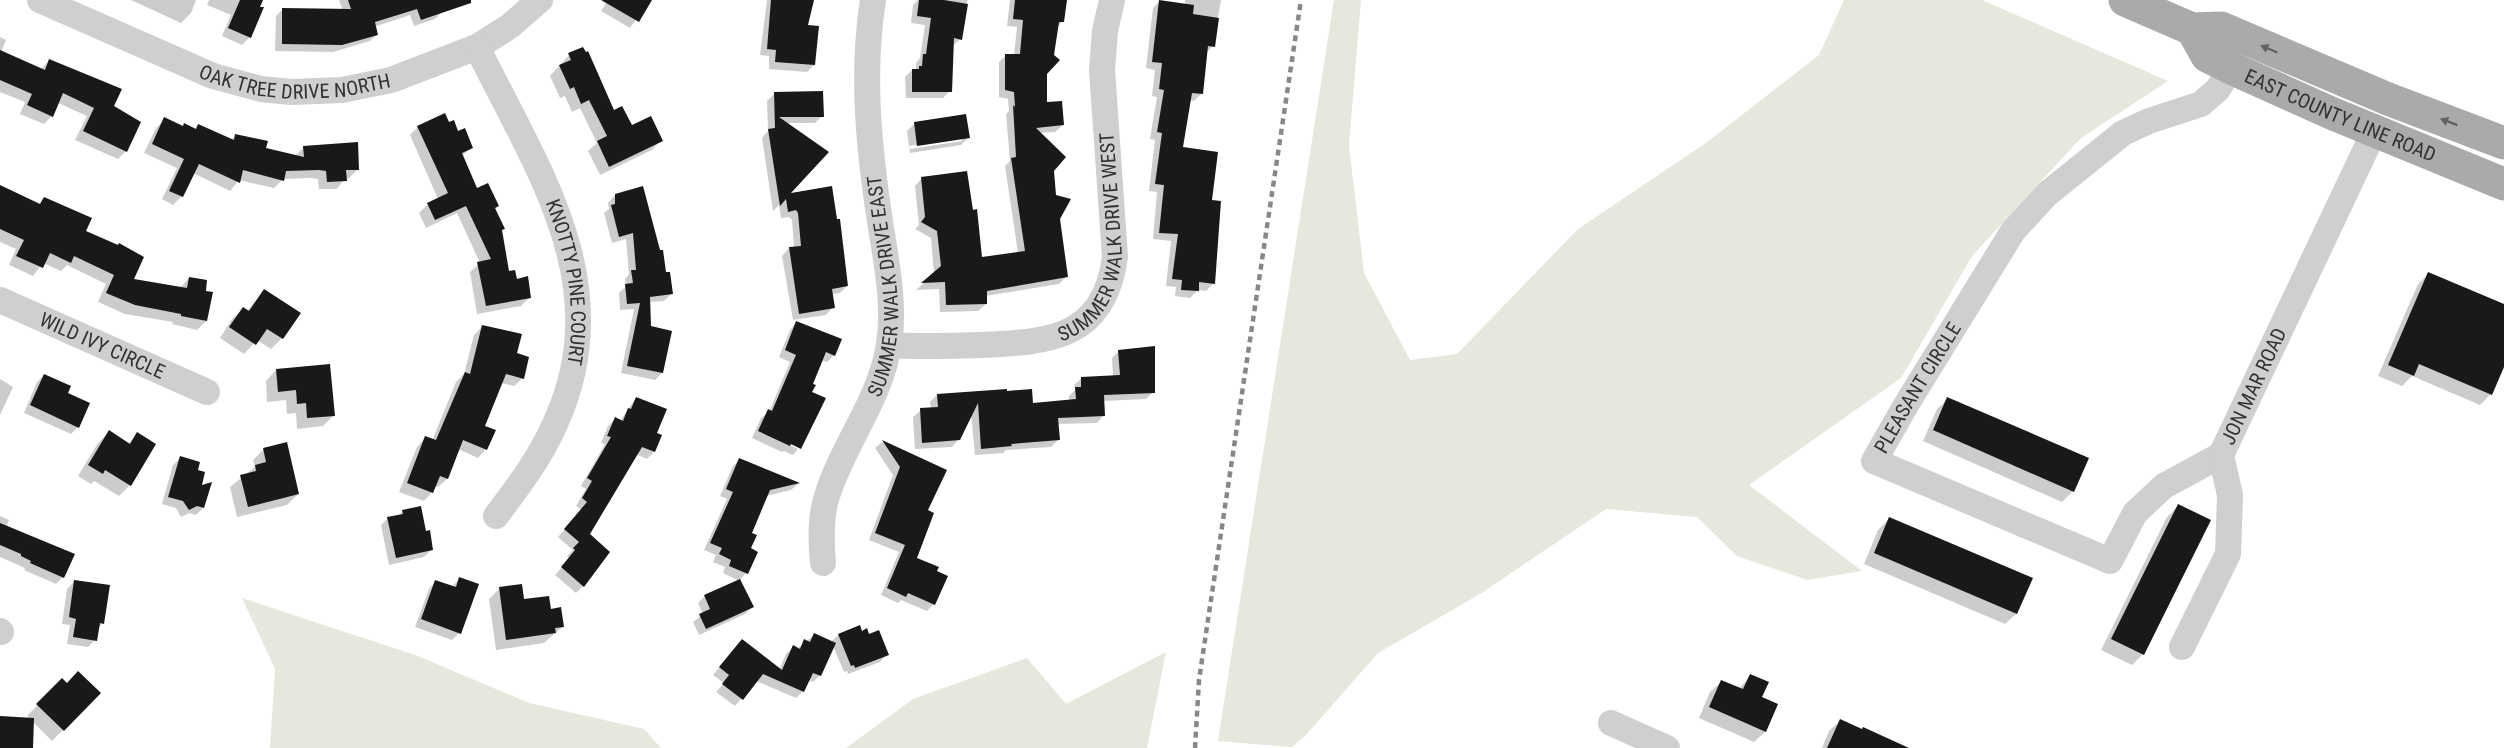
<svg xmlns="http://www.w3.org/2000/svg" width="2504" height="748" viewBox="0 0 2504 748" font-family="'Roboto Condensed',sans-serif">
  <rect width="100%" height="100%" fill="#fff"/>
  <!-- green -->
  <path fill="#e5e8dc" d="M1334,0H1361L1349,146L1364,273L1410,360L1457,354L1578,229L1706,143L1819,55L1844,0H1982L2168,81L2081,138L1972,256L1901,378L1749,485L1862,571L1807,580L1737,556L1697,517L1606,509L1480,594L1378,653L1306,735L1292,747L1218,741Z
    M242,598L418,656L529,703L644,729L661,748H270L275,669Z
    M1166,652L1147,748H846L913,699L1027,658L1066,704Z"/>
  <!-- shadow -->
  <path fill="#0003" fill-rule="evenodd" d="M131,0H196L191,13L181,23Z
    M209,0H262L258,9H262L250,37L242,45L222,36L231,15L207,5Z
    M339,0H446L442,12L435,19L414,26L410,15L374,27L377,34L370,41L333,52L275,51L276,16L283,9L343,11Z
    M608,0H650L630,28L601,11Z
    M767,0H813L807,27L814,65L807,72L769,69V56L760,55Z
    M918,0H969L967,1L961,39L952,46L950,91L943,98H906L905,77L912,70H916V63L920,58L925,25L911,23L913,5Z
    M1010,0H1050L1063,21L1057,28L1045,73V104L1063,125L1055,132L1039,133L1052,171L1066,277L1059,284L985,296L986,304L978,311L940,312L939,289L916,290L934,274L931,238L915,229L919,225L915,186L922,178L981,259L1018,253L1005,166L1010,161L1006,114L1009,111L1008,99L999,97V62L1006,55H1014L1017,27L1007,26Z
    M1185,0H1221L1213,46L1206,53L1201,94L1194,101L1189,100L1181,148L1210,201L1213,284L1206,291L1198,290L1190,298L1175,296L1176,287L1166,286L1171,241L1153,239L1157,192L1149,191L1155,140L1150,139L1157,97L1152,96L1155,70L1146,68L1153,8L1160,1L1185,5Z
    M0,37L6,40L1,53L40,70L49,61L112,107L126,151L118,159L75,140L87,116L58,103L52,116L44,124L20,114L25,102L0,92Z
    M569,55L613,112L631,127L661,140L652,150L600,175L588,151L597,143L580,108L572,112L565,96L560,98L550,76Z
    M774,94L822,116L815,123H786L788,195L847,286L840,293L831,294L833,307L826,315L793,320L782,256L789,248H794L792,220L789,217L781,218L779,205L773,211L762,138L768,131L767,101Z
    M165,119L182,127L194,130L198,126L230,141L236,135L264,149L295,156L304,147L358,169L349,178H345L337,189H319L318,179L310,178L283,179L274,188L239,180L230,191L193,173L182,196L173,205L162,199L177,168L144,153L156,128Z
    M449,124L472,147L462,156L476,190L498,206L494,210L501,231L508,273L530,297L521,306L477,314L470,272L480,263L457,213L426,228L419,213L428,204L438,199L410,135L418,127Z
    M914,124L968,138L961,145L910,153L907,131ZM962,138V141L910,149L909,146Z
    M0,189L38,205L44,199L84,232L132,280L181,287L189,278L206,321L197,330L172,324L173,322L125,314L98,302L106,284L67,265L61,271L43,263L33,276L9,265L16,249L0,242Z
    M615,195L664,274L671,294L664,301L648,302L650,328L662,373L655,380L621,373L634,309L620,310L619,293L626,286L625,279L629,274L626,239L612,243L604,213L609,209L608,203Z
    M2428,274L2504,306V363L2491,394L2480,405L2412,376L2402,386L2378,376L2418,284Z
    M264,291L299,314L282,338L271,349L257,340L244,354L220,338L232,319L243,309L247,311Z
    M797,322L834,355L827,362L821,360L811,385L800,448L784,442L798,449L793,455L784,451L782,452L752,438L761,418L769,412L790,362L779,357L790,330Z
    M483,326L515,355L523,378L514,386L501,383L483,427L486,449L478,458L458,449L447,479L438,487L434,486L432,492L424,501L399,492L417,447L425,438L432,441L456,382L464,374L474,335Z
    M1119,351L1153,392L1146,399L1103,401L1104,415L1097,423L1057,424L1058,440L1051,447L1006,450L1003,453L975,455L971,413L959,439L952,447L915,449L913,417L921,410L931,409L930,402L937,395L1006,392L1031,404L1069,401V396L1075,390L1074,385L1082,378L1113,376L1112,358Z
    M276,370L334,415L323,426L297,429L296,413L287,414L286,400L267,402L266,381Z
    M44,375L66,394L78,427L71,434L24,413L37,382Z
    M0,379L13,387L0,415Z
    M636,398L655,434L654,452L647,459L636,454L588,534L583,586L576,593L555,575L570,558L567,556L573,550L558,537L582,510L576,506L586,489L581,486L605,444L601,443L608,426L615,419L620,421Z
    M1948,399L2073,491L2062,502L1923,441L1937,409Z
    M109,432L128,444L137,434L130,485L119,496L94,481L91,484L78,476L98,443Z
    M882,442L945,470L926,511L915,558L934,604L927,611L901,600L898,603L881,595L899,552L869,540L893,475L875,448Z
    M264,449L298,494L287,505L237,517L230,487L255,467L253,460Z
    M180,458L200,487L203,508L196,515L189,513L181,517L176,508L162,504L173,465Z
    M740,459L798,484L791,490L766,496L750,533L749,549L756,552L746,573L740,580L752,607L745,614L699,635L693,622L703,614L698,603L705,596L739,581L723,573L725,567L713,562L716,555L704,550L727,499L720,496L733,466Z
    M2178,506L2143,654L2132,665L2101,650L2167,517Z
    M403,511L431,550L424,557L389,565L381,525L388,518L398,516Z
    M0,516L9,520L7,525L17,531L63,577L56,584L24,570L25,568L0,557Z
    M1889,519L2016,614L2005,624L1864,564L1878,530Z
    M459,579V633L452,640L415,627L429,589L436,581L452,587Z
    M75,581L103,623L97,629L95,640L88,647L67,644L70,625L62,624L67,589Z
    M499,589L523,601L550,610L562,627L544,643L496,650L489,599Z
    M859,627L861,633L868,636L887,654L880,662L848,674L847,671L844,672L833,646L820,675L813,682L808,680L803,691L796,698L756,681L735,706L716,692L724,683L713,675L735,648L779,670L786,654L793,647L797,649L814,635L831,642L838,635Z
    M1750,676L1760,698L1776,705L1765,732L1754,742L1699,718L1710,692L1721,682L1739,689Z
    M62,680L67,685L99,693L52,741L33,722L31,748H0V718L31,719L27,716Z
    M1840,721L1898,748H1822L1829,731Z"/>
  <!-- building -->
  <path fill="#191919" d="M240,0H263L260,7H264L251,38L228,28Z
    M348,0H471V3L421,20L417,9L375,22L378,35L342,45L282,44V8L351,9Z
    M601,0H652L639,22Z
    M771,0H814L808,25L819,26L815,65L775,62L776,50L767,49Z
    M919,0H944L968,4L962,40L954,38L952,92H912V69H919V66H922L923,54H926L931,18L917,16Z
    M1015,0H1067L1064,22H1059L1054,55L1060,60L1047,74V102L1062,101L1064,125L1036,128L1066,157L1054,171L1056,195L1071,199L1060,219L1068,277L987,291V304L946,305L945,282L921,283L941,266L937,231L921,222L925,217L921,177L967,171L973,210L977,209L982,257L1025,251L1011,158L1016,157L1013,105L1015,107L1014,92L1005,90V54H1020L1023,20L1013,19Z
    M1159,0L1194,5L1193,14L1219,18L1215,47L1208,46L1203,94L1192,93L1183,147L1218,152L1212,200L1221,201L1215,284L1199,282V291L1181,290L1182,280L1172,279L1178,234L1159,233L1164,185L1155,184L1162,133L1157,132L1164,90L1159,89L1162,63L1152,62Z
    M583,47L586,52L588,51L614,110L622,106L632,125L651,116L663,141L609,167L597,141L607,136L589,100L581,104L574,87L570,89L559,65L571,60L568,53Z
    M0,50L45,70L49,59L122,89L114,106L141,122L127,152L83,131L94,108L63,93L53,117L27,105L32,94L0,80Z
    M823,91L824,117H779L829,152L791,193L832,186L837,219H840L848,286L832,289L835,308L799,314L789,247L801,246L798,213L796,210L788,212L786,199L780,206L768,129L775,128L774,92Z
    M445,113L449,122L454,120L458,131L465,128L473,148L462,153L477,188L488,183L499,206L495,208L505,229L502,230L509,271L515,270L517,279L528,276L531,298L486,306L477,262L491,259L466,206L435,220L427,203L448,193L417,126Z
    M966,114L970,138L917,146L914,122Z
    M164,117L183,126L184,123L196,129L198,124L234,140L235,134L268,141L266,148L304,157L303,146L358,142L359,170H346L347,181L327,182L326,171L319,170L286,171L284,181L243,170L240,183L199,164L183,197L169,191L184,159L152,144Z
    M0,185L40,204L44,197L92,218L86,231L118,245L119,243L144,257L134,279L187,288L189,277L207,280L206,291L213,292L207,321L181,316V314L135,305L106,293L114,275L74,256L71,263L50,253L43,268L16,256L24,240L0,229Z
    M643,186L660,250H663L666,272H670L673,294L650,297L651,326L672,331L663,373L627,366L640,303L627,304L625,284L633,283L631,270H636L633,233L619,237L611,205L615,204V194Z
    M2428,272L2504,304V367L2492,395L2419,364L2414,376L2388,365Z
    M264,289L301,313L283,339L267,329L256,345L229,327L243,307L249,311Z
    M796,321L842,339L835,356L826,352L813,384L816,385L812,392L826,398L801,449L791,444L790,446L758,431L768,409L772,411L796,355L785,350Z
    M482,325L522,334L517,353L529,357L524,379L506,374L485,426L496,430L487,450L463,440L448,479L440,476L433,493L407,483L425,436L436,440L465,372L470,374Z
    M1155,346V393L1104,395L1105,416L1058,418L1060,440L1011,444L1012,446L981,449L978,403L960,440L922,443L920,408L938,407L937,394L1007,389V391L1032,389L1033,403L1076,399L1075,387H1081V377L1120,375L1118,350Z
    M330,364L335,416L307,418L306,403L297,404L296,390L278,392L276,369Z
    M44,374L71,386L68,393L90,403L79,428L30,405Z
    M636,397L667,409L657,433L662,435L655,452L642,447L590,534L610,552L584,587L561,567L575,550L573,548L579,542L564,529L587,502L582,498L592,481L587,478L611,437L607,436L615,417L623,421L628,408L631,409Z
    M1947,397L2089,458L2074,492L1933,430Z
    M109,430L130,444L137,432L156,444L131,486L105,470L103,474L88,465Z
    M882,440L947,470L928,510L934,513L917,558L939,567L937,571L948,576L935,605L908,593L906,597L887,588L905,545L875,533L900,467Z
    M287,442L299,494L248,507L240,475L256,471L255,465L266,462L263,448Z
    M180,456L200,462L198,470L205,472L202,485L212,482L204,508L197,506L189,510L183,501L168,497Z
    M739,458L800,483L770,490L752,533L757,535L751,548L758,552L748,574L729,566L731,560L719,554L722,548L710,543L733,492L726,489Z
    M2178,504L2211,520L2144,655L2111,639Z
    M421,506L426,531L430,530L433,550L396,558L387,517L403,514L402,510Z
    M1889,517L2033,578L2017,614L1874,553Z
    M0,523L75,554L64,578L30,563L31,561L21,556V554L0,545Z
    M459,577L479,584L461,634L421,619L435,580L456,587Z
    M740,579L754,607L706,629L699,614L710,609L704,595Z
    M74,580L110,585L104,624L100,623L97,641L73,637L76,619L69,617Z
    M522,584L524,599L549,596L551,609L561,607L564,627L555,628L556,633L506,640L499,587Z
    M860,625L862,631L867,628L869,634L879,630L889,655L855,668L854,665L851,666L838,634Z
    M814,633L836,643L821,676L813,673L804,692L763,674L743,700L722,684L729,675L719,667L742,639L782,670L793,645L800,649L804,639L810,642Z
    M78,671L101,693L64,731L36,704L62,678L67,683Z
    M1750,674L1769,682L1762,697L1778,704L1766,732L1709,707L1721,680L1743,689Z
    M0,716L34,718L33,748H0Z
    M1840,719L1862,729L1863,727L1909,748H1827Z"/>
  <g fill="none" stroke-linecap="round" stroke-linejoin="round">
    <!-- street -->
    <g stroke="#cfcfcf" stroke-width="26">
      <path id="s1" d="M40,0L213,76L261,89L291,92L342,90L391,80L477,47L510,26L540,0"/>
      <path id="s2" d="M477,47C537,169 619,285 555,424C540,458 518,487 496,516"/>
      <path id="s3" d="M0,300L207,392"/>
      <path id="s4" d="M889,345C920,347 950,346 981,345C1049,342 1104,339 1115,257L1102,70L1105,31L1112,0"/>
      <path id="s5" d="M2221,455L2164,486L2135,513L2110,561L1874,461L1906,405L2013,231L2047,194L2123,133L2149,121L2201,104L2218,89L2231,68"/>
      <path id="s6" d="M823,563C821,541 820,517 827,496C843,444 881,399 889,344C896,300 884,252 878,208C868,139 862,70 873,0"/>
      <path d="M0,631L1,632"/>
      <path id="s7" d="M2182,647L2228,554L2230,495L2221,455L2374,132"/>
      <path d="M1611,723L1667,748"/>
    </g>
    <!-- primary -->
    <g stroke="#aaa" stroke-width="33">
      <path d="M2125,0L2192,29L2221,28L2388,99L2504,143"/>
      <path id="s8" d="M2192,29L2207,56L2231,68L2331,113L2504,184"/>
    </g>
    <!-- rail -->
    <path stroke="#878787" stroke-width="4.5" stroke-dasharray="6 4.5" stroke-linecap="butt" d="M1195,748L1199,680L1301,0"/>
  </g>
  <!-- one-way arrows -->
  <defs><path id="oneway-solid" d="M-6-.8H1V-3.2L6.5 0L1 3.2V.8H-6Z" transform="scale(1.5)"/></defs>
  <g fill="#626262">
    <use href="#oneway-solid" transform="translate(2269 49) rotate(-157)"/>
    <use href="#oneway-solid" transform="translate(2449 122) rotate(-159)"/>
  </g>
  <g text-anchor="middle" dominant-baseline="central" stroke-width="6" stroke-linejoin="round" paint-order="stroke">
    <!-- street labels -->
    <g font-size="20" fill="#323232" stroke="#fff">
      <text stroke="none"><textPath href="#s1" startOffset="272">OAK TREE DRIVE NORTH</textPath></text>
      <text stroke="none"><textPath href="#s8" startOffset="177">EAST COUNTY LINE ROAD</textPath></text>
      <text stroke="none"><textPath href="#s4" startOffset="284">SUMMER WALK DRIVE WEST</textPath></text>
      <text stroke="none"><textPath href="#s2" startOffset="255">KNOTTY PINE COURT</textPath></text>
      <text stroke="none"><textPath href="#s6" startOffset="290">SUMMER WALK DRIVE EAST</textPath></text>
      <text stroke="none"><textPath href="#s3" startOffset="112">WILD IVY CIRCLE</textPath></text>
      <text stroke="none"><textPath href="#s7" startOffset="280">JON MAR ROAD</textPath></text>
      <text stroke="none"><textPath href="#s5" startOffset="500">PLEASANT CIRCLE</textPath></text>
    </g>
  </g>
</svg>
